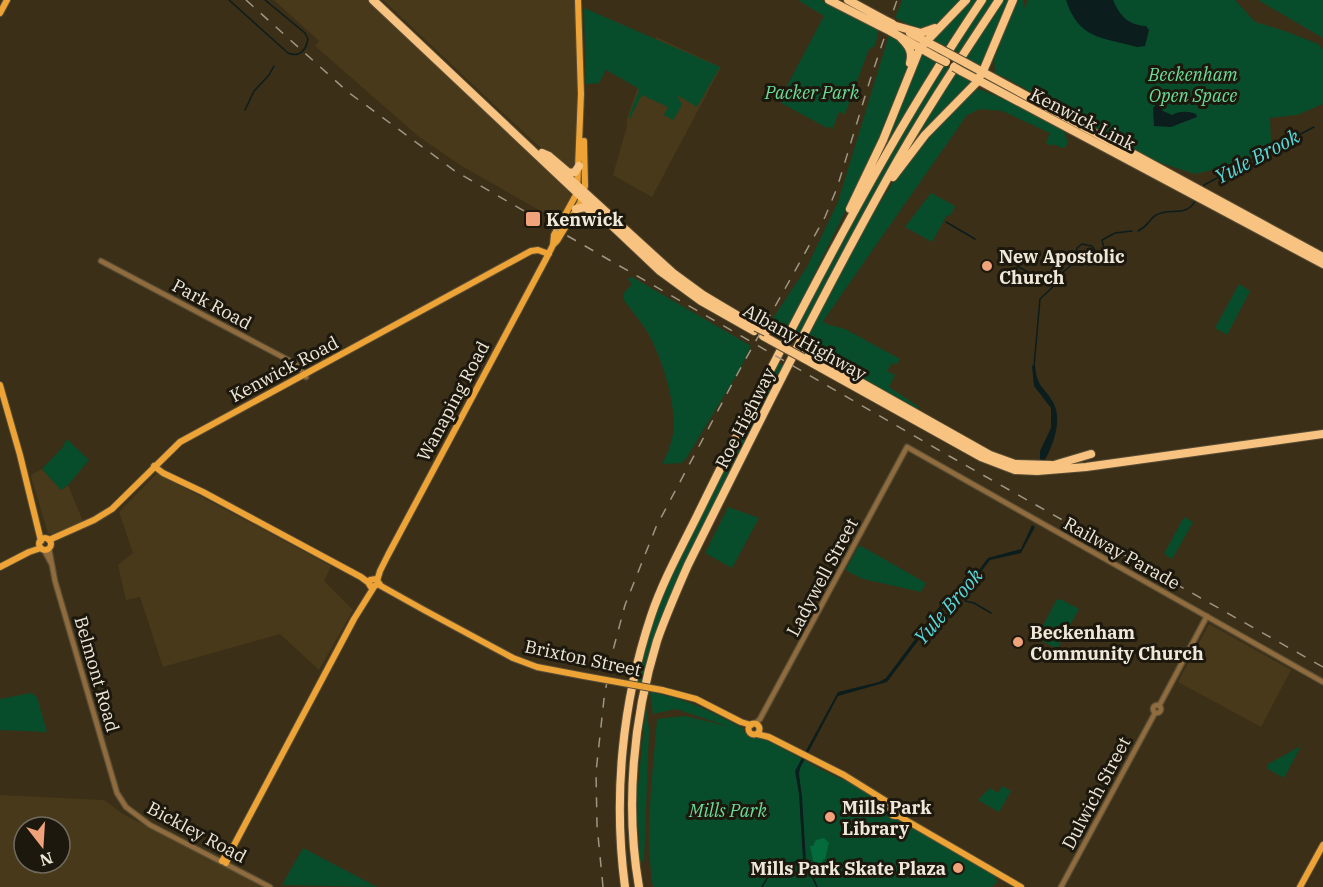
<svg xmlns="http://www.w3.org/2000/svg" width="1323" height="887" viewBox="0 0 1323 887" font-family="'IBM Plex Serif',serif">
  <rect width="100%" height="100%" fill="#3b2f17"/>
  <!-- built -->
  <path fill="#473919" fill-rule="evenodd" d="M274,0H369L568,190L572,198L558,221L460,165L418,136L315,46L319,41Z
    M383,0H575L578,136L575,163L572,168L569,169L565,168L535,143Z
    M656,37L721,67L652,197L613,175L627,126V118Z
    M42,469L61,490L68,485L83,521L53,535L48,533L31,477L32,474Z
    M157,473L331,566L324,581L353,610L319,670L280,634L163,667L140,597L126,600L118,565L133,553L119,512Z
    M1209,624L1291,670L1261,727L1178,682Z
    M0,795L104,800L123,814L266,887H0ZM24,827H60V863H24Z"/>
  <!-- green -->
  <path fill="#084d2b" d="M798,0H821L879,28L875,46L869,49L845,114L840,112L838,114L832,130L829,126L827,128L781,103L780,99L824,16Z
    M902,0H963L935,26L921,30L895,18Z
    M969,0H979L947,48L931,39Z
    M986,0H996L961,53L953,50Z
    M1002,0H1012L983,67L965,57Z
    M1016,0H1024L1023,10L1028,0H1235L1255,22L1285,31L1318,44L1323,49V104L1297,115L1270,118L1271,143L1252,160L1195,174L1145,158L1008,79L995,73L994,60Z
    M1258,0H1323V38Z
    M584,8L720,67L697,107L677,95L682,105L673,120L664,115L668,107L642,95L630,118H628L639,90L636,87L606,70L599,83L586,84Z
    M889,35L902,44L907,52L909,61L900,89L884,132L784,336L767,327L807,267L838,202Z
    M920,53L938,63L864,185Z
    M943,65L952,69L797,343L790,339L856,213Z
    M956,72L973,82L899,166Z
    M979,89L1030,110L1063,128L1068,143L1065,147L1062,148L1054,144L1052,146L1046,143L1050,133L1002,111L980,109L967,115L823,321L826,324L845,329L900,359L896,365L892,363L887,371L895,375L889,387L919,407L918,410L805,348L803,344C834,286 863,224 901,171C922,142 947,117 973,92Z
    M931,193L955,206L950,216L947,215L932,242L905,227Z
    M632,277L751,346L739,371L687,457L682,463L662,464C669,452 673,439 674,425C674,396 660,352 645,328C638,318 630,308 623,299L624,293L632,284L628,279Z
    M1239,284L1250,291L1227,335L1215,328Z
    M778,362L785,366L692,550L644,684L634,682L652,622L671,576Z
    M67,439L89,460L68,485L61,490L42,469L62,448Z
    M728,507L759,518L732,568L705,553Z
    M1184,517L1193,522L1172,559L1164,554Z
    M861,546L926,583L921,592L863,579L847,571L846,569L858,547Z
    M1057,599L1062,600L1079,609L1057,649L1040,640L1038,635Z
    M650,692C688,699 712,712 744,729V732C772,740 798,758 824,771C846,782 878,792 890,814L995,875L997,882L992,887H653C644,832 653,774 657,719L685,716L730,727L676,709L653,714Z
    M31,693L37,697L47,732L0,730V699Z
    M646,705L649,730L644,861L640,862L637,797Z
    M1301,746L1284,778L1268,769V764Z
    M1002,786L1011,791L999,812L978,800L990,788L998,793Z
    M303,848L377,887L282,885Z"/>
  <!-- forest -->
  <path fill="#046b3c" d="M824,838L829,843L825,859L822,860L825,864L821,867L823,876L813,860L810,846H813L816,840Z"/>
  <!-- water -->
  <path fill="#0c1d1d" d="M1066,0H1113C1120,16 1128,25 1146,26L1149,30L1145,46L1137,47C1102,37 1079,40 1066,0Z
    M1159,101L1163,111L1172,115C1179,111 1188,111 1196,114L1197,117L1171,127L1154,126L1153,108Z
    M1035,365C1037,388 1044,386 1053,402C1063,420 1053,445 1045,460L1040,461V451L1051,428V408L1034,386L1032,366Z
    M1032,525L1035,527L1021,553L990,560L964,594L946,604L887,682L838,696L800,768L799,774L802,797L806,861L781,867L769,875C776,861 789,863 803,860L799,794L795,771L838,692L879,682L886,678L940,606L946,599L964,590L988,558L1021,549Z"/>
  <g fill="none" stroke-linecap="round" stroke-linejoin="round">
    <!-- stream -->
    <path stroke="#0c1d1d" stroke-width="1.5" d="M229,0L288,53C300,58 306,50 308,39L305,33L265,0
      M245,110L254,91L269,75L274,66
      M1203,188L1204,185L1314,127
      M946,222L975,239
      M1138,231C1150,225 1148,220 1156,215C1170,207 1186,218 1196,200
      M1017,266L1048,283L1057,282
      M1034,366L1040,299L1058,282L1063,272L1073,264L1077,248L1082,244L1092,246L1099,257H1102L1105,252L1102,240L1115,233L1132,231
      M965,601L974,603L991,613
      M805,860L817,887
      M762,887L769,875"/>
    <!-- minor casing -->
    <g stroke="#584d36" stroke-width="7">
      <path id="minor" d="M101,261L294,363L300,368L306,377
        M49,549L55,581L117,793L126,807L150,825L270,887
        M44,550L51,563
        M1153 709a4 4 0 1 1 8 0a4 4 0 1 1-8 0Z
        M1159,706L1207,616
        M755,724L760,719L907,447L1323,682
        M1061,887L1155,713"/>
    </g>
    <!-- major casing -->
    <g stroke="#584d36" stroke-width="8">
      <path id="major" d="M578,0L581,95
        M0,13L7,0
        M553,245L557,241L580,203L585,186L584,141
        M0,385L20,455L41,541
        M154,466L163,473L203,492L361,577L369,583
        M39 544a6 6 0 1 1 12 0a6 6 0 1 1-12 0Z
        M49,540L94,520L112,509L180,442L531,251L538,250L549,254
        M0,567L29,552L41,548
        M377,581L380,571L388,555L547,257L553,245L554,235L577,193L581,93
        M377,585L371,587L369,584L370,580L376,579L381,586L424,610L513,658L537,667L584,676
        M662,690L696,699L741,722L751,725
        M748.5 729a5.5 5.5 0 1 1 11 0a5.5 5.5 0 1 1-11 0Z
        M757,734L769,737L844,775L894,806
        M890 811a5 5 0 1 1 10 0a5 5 0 1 1-10 0Z
        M897,815L1021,887
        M222,861L228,852
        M226,863L233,847L354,619L374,587
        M1300,887L1323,845"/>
    </g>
    <!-- highway casing -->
    <g stroke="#584d36" stroke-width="10">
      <path id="highway" d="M373,0L660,271L701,301L754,331
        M829,0L880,26
        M848,0L883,19
        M896,26L921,33L935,28
        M890,31L936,57
        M910,33L940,49
        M901,38C909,46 913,52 910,63
        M966,63L1323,257
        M961,71L1323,264
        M542,153L549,156L569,173L575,172L579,166
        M559,169L673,273L703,295L750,323
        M893,177L925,135L976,83L984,69L1013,0
        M576,209L585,207L593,212
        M850,209L883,140L920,48L966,0
        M763,336L772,341
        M805,354L830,365L990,455L1015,464L1051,465
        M803,358L981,457L1015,470L1037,471L1086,467L1323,434
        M1054,465L1091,454
        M625,887C613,797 622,703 651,616C662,583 680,550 696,518C722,465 748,413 775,361C839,237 904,115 982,0
        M639,887C625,807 633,719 657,641C666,615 677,590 688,565C752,436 816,307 886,181C920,119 960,59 999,0"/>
    </g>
    <!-- minor -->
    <use href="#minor" stroke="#8f6b3d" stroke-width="4.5"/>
    <!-- major -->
    <use href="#major" stroke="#eda336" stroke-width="6"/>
    <!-- highway -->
    <use href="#highway" stroke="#f8c380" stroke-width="8"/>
    <!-- rail -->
    <path stroke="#9f9683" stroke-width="1.5" stroke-dasharray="10 10" stroke-linecap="butt" d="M246,0L348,92L455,171L951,457L1323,667
      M603,887L597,825L596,772L604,699L611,658L625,605L656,527L739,371L825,217L837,188L870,80L897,0"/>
    <!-- major-bridge casing -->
    <g stroke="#584d36" stroke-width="8" stroke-linecap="butt">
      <path id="major-bridge" d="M584,676L662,690"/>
    </g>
    <!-- highway-bridge casing -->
    <g stroke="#584d36" stroke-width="10" stroke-linecap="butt">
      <path id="highway-bridge" d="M883,19L893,24
        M880,26L890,31
        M940,49L966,63
        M936,57L946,62
        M954,67L961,71
        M756,327L766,332
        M772,341L803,358"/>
    </g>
    <!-- major-bridge -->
    <use href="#major-bridge" stroke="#eda336" stroke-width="6"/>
    <!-- highway-bridge -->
    <use href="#highway-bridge" stroke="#f8c380" stroke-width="8"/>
  </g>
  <!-- markers -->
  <g fill="#f0a27a" stroke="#1d180e" stroke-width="2">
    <rect x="525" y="211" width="16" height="16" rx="3"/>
    <circle cx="987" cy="266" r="6"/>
    <circle cx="1018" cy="642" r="6"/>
    <circle cx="830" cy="817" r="6"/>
    <circle cx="958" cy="868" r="6"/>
  </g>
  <g text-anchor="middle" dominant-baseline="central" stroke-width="6" stroke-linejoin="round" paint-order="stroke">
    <!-- park labels -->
    <g font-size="18" font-style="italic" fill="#6bdd99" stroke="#1d180e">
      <text x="1193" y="74">Beckenham<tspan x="1193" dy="21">Open Space</tspan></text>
      <text x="812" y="92">Packer Park</text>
      <text x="728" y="810">Mills Park</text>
    </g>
    <!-- street labels -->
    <g font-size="18" fill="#efe8d9" stroke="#1d180e">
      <text transform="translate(1083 119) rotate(27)">Kenwick Link</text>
      <text transform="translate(212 304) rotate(28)">Park Road</text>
      <text transform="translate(805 342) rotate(29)">Albany Highway</text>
      <text transform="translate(284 369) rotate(-28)">Kenwick Road</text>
      <text transform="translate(453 401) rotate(-62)">Wanaping Road</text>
      <text transform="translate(745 418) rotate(-63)">Roe Highway</text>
      <text transform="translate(1122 553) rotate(29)">Railway Parade</text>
      <text transform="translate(822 577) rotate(-62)">Ladywell Street</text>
      <text transform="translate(583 658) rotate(12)">Brixton Street</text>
      <text transform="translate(97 674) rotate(74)">Belmont Road</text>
      <text transform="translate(1096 793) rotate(-62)">Dulwich Street</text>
      <text transform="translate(197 832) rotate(28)">Bickley Road</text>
    </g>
    <!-- poi labels -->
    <g font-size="18" font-weight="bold" fill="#efe8d9" stroke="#1d180e" text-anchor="start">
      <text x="546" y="219">Kenwick</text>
      <text x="999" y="256">New Apostolic<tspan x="999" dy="21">Church</tspan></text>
      <text x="1030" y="632">Beckenham<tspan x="1030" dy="21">Community Church</tspan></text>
      <text x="842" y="807">Mills Park<tspan x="842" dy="21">Library</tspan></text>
      <text x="946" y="868" text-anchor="end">Mills Park Skate Plaza</text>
    </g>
    <!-- water labels -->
    <g font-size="20" font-style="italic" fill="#57dade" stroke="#1d180e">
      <text transform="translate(1257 156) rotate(-28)">Yule Brook</text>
      <text transform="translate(948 606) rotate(-49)">Yule Brook</text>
    </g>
  </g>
  <!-- north arrow -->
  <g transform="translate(42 845) rotate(163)"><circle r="28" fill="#1d180e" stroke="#716b5f" stroke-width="1.5"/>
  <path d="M0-4.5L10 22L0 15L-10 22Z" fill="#f0a27a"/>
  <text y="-9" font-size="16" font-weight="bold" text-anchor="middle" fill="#efe8d9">N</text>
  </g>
</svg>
